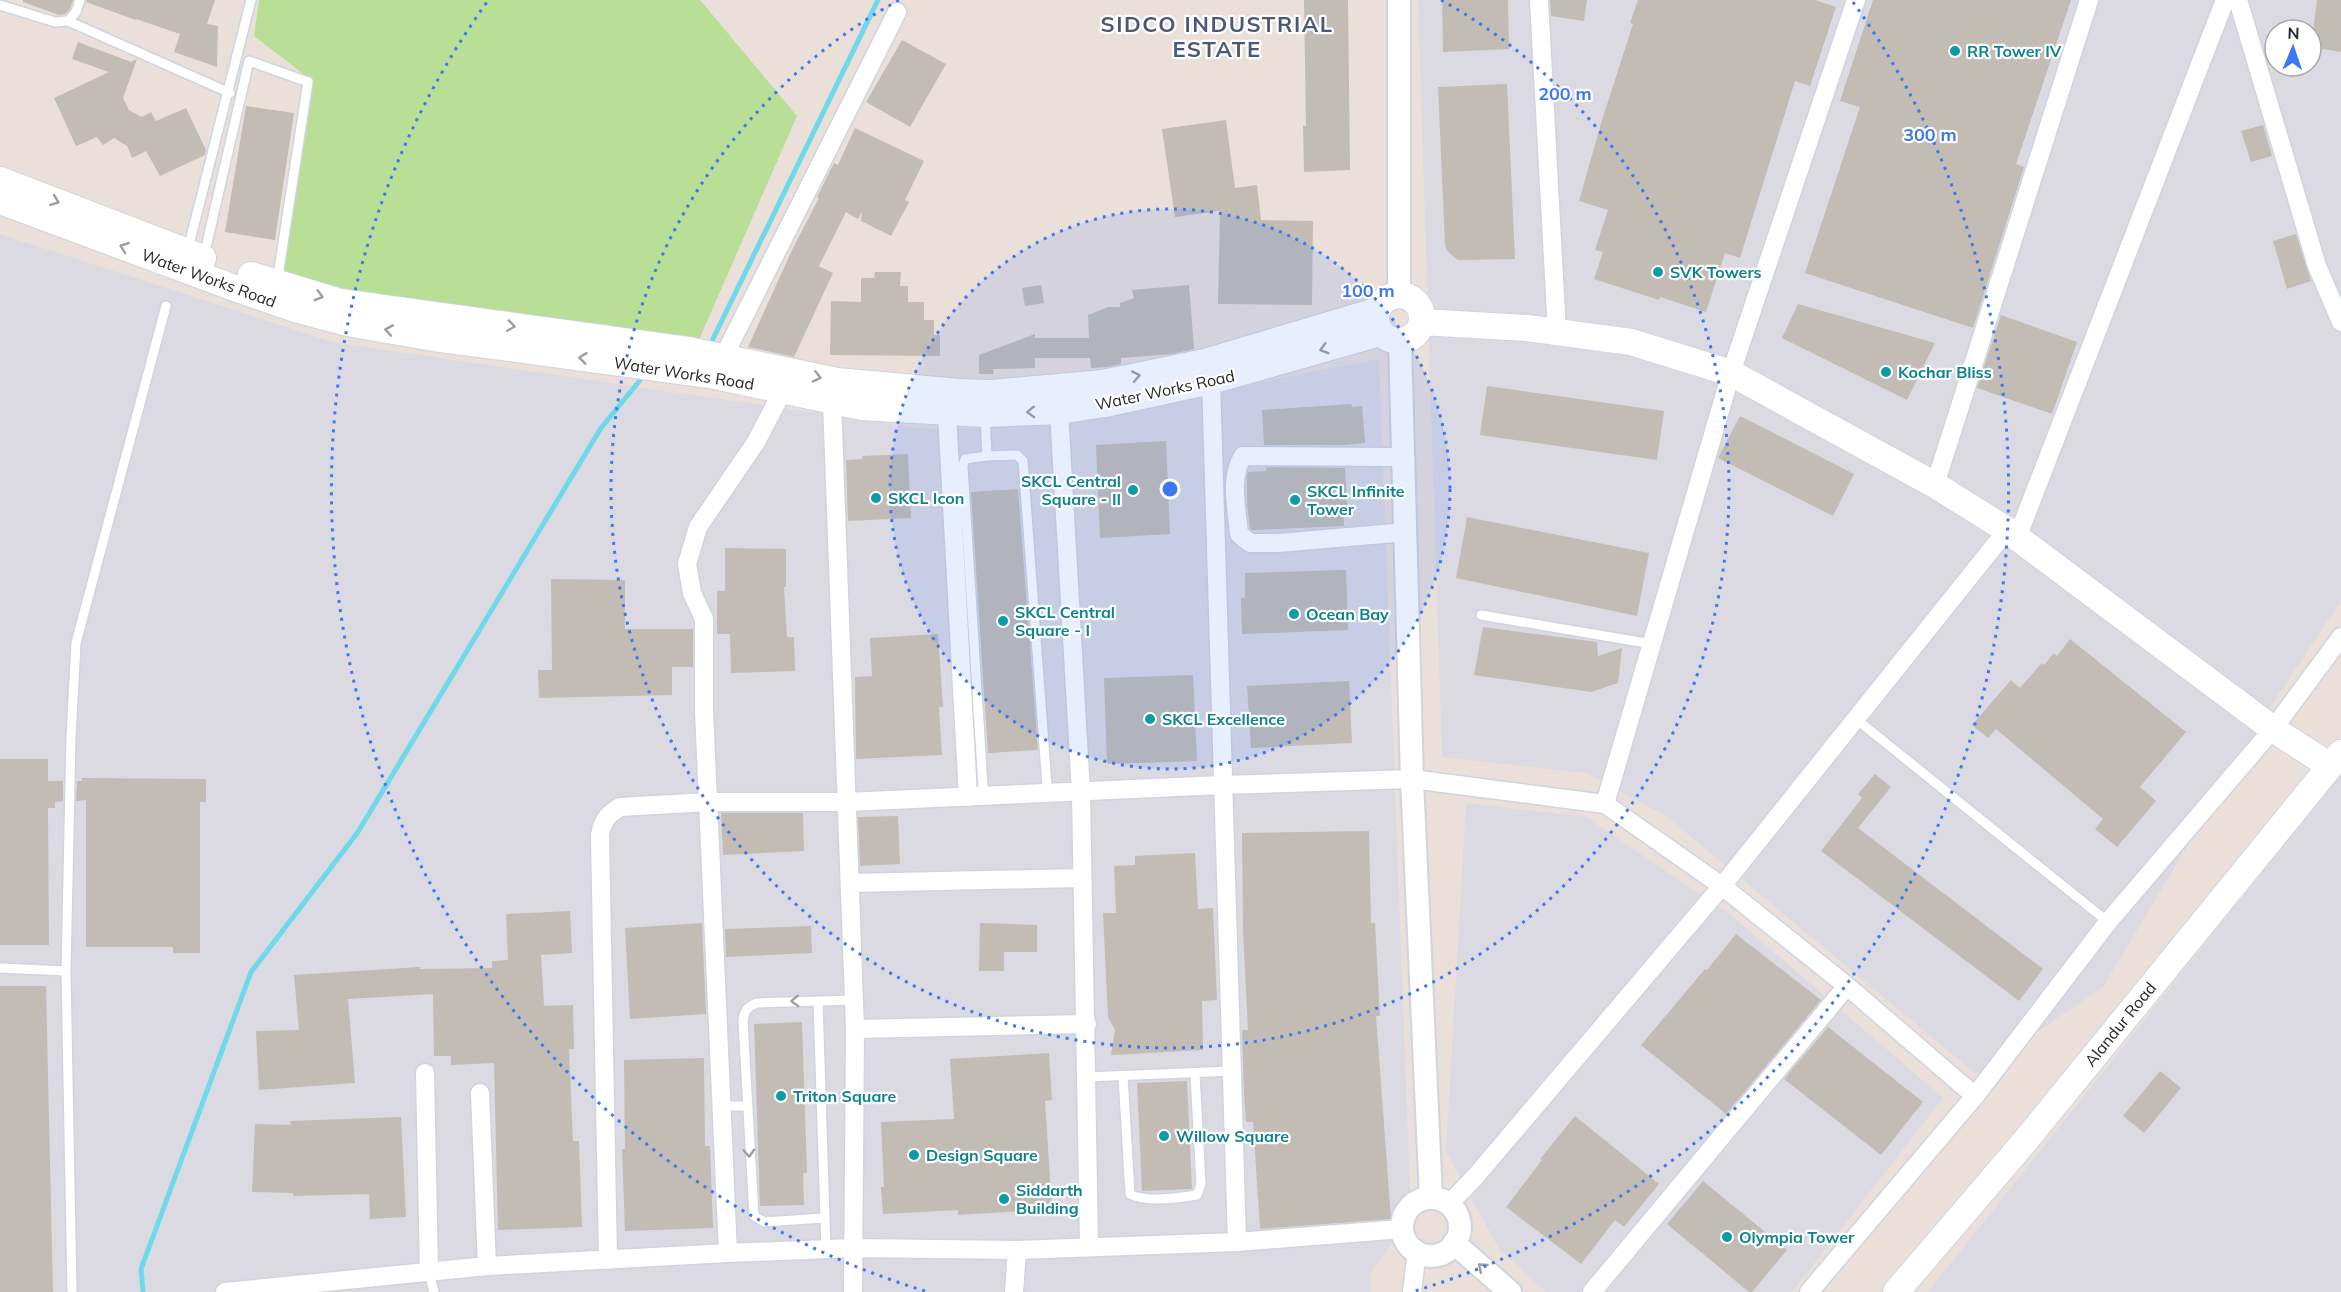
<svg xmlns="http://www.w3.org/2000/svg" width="2341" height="1292" viewBox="0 0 2341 1292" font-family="Mulish,sans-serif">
  <rect width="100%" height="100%" fill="#eae0d9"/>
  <!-- industrial -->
  <path fill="#dbdae2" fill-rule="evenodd" d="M1418,0H2341V601L2273,703L2103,987L1976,1074L1666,816L1586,773L1442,757ZM2275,30H2311V66H2275Z
    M0,234L336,343L926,429L1042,425L1379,359L1411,1217L1371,1272V1292H0Z
    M2341,773V1292H1928Z
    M1466,803L1586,817L1731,915L1943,1098L1792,1292H1546L1499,1249L1446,1151Z"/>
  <!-- green -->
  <path fill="#b9df96" d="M259,0H700L797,116L698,342L281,279L310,79L254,36Z"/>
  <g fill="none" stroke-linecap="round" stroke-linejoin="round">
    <!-- stream -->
    <path stroke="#6ed9ea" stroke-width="5" d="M709,347L878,0
      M143,1292L141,1269L251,972L358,832L601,428L645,374"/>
  </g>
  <!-- building -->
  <path fill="#c2bcb5" d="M23,0H73L70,9L65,14L59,15L23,2Z
    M87,0H215L207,24L218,26L217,67L174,52L180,34L136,19V20L86,2Z
    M1304,0H1348L1350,170L1304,172L1303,126H1306Z
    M1442,0H1508L1509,49L1443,52Z
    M1550,0H1587L1584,21L1551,16Z
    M1638,0H1815L1836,7L1810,86L1795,81L1740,258L1725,253L1706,312L1660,297L1659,300L1594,279L1603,252L1595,250L1608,210L1579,201L1602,120L1633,24L1630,23Z
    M1873,0H2071L2016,164L2024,167L1973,328L1805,273L1860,107L1840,101Z
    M2317,0H2341V52L2311,47Z
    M902,40L946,64L910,127L866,102Z
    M78,42L131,62L137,59L123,98L129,110L142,117L151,112L156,121L186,108L206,150L205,155L160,176L146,151L132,158L127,146L114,138L103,145L97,137L76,146L54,98L109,72L72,59Z
    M1507,84L1515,259L1458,260L1447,251L1445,244L1438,87Z
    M246,106L294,113L275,240L225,232Z
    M1226,120L1235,188L1257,185L1261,220L1313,221L1312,305L1218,304L1220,211L1175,217L1162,129Z
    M2263,125L2272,156L2251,162L2241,131Z
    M855,128L924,161L905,200L909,202L891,236L861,221L862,212L858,219L846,212L819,266L833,273L794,357L748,347L793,248L819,198L817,197L834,163L838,165Z
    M2296,234L2311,281L2287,289L2273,241Z
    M875,272H901L900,286H908V302H924V320H934V335H940V356L830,355L831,301L861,302V278H874Z
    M1041,285L1044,303L1025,306L1022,288Z
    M1189,285L1194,349L1172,354L1121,358V364L1108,367L1091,368L1090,358H1035V368L993,369L994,374H979V355L1035,334V338H1089L1088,315L1108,307H1120V303L1134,298L1132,290Z
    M1798,304L1935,343L1907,400L1782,338Z
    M2001,315L2077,342L2052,414L1977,388Z
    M1487,386L1664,411L1657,460L1480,435Z
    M1351,404L1352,407L1362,406L1365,443L1344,445H1264L1262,410Z
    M1740,416L1854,474L1833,516L1718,458Z
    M1166,441L1170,534L1100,538L1096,445Z
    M908,454L911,518L848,521L846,460L862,459V456Z
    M1266,467L1345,468L1347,505H1343L1344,526L1252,530L1250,528L1247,503V476L1248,472L1266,471Z
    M1018,489L1038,750L988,753L971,492Z
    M1467,517L1649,553L1637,616L1456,578Z
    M725,548L786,549V587H784L787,637H794L795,671L731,673L730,634H717V591H725Z
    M1346,570L1348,630L1242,634L1241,598H1245V573Z
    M551,579L625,580V629H693V667H672V695L539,698L538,670H552Z
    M1483,627L1597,642L1598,656L1622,648L1618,683L1591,692L1474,675Z
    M938,634L943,707H939L942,755L856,759L855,677L872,676L870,638Z
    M2070,639L2186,732L2140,787L2156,801L2117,847L2095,829L2103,819L1996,729L1988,738L1972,725L2011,680L2020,688L2042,663L2044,665L2054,653L2057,656Z
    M1193,675L1197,761L1107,764L1104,678Z
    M1349,681L1352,743L1251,748L1247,686Z
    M0,759H48V781H63V801L55,802V808H48L49,945H0Z
    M1875,774L1891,787L1858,828L2043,969L2019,1001L1821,851L1862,798L1858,794Z
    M82,778L206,779V802H200V953H173V947H86V800L76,801L77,781H82Z
    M721,813H803L804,851L723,855Z
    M898,816L900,864L860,866L858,817Z
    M1369,831L1371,923H1375L1380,1016H1376L1391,1219L1260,1229L1253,1122H1246L1244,1095L1242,1030H1248L1243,930L1242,833Z
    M1195,853L1198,909L1213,908L1217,1000L1202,1001L1203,1050L1111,1055L1115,1030L1108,1017L1103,913H1116L1114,866L1135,865V856Z
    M570,911L572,953L541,955L544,1006L573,1005L574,1049H569L573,1141H579L582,1227L498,1230L494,1063L451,1065V1056H434L433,994L348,999L355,1083L259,1090L256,1031L299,1030L294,975L420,967V969L492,968V961L508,960L506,914Z
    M702,923L706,1014L630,1019L625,928Z
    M980,923L1037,925V952H1004V971H979Z
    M811,926L812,953L726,957L725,929Z
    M1736,934L1821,1000L1726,1114L1641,1045L1705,969L1707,970Z
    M0,986H46L53,1292H0Z
    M802,1022L807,1173H803L804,1205L760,1206L754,1024Z
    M1828,1027L1923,1102L1881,1155L1784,1079Z
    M1049,1053L1052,1100L1045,1101L1052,1209L958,1215V1210L883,1214L881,1187H884L881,1122L954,1119L950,1059Z
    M704,1058L705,1146H710L713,1228L625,1231L622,1149H625L624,1060Z
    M2160,1071L2181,1088L2144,1133L2123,1116Z
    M1187,1081L1192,1189L1142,1191L1137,1083Z
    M1575,1116L1659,1184L1624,1227L1615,1220L1581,1264L1506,1207L1542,1160L1540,1159Z
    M401,1117L406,1217L370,1219L369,1194L293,1196V1193L252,1192L255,1124L291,1125L290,1121Z
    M1703,1181L1787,1250L1752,1292H1749L1667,1224Z"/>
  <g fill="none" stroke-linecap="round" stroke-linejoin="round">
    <!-- service casing -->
    <g stroke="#cfd4e0" stroke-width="12">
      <path id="service" d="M0,5L55,22L68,21L76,12L80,0
        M68,21L230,93
        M188,249L251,0
        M204,256L249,61L308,82L277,282
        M985,416L987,456L965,459L963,466L983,787L985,791L990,792
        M987,456L1017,455L1023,461L1047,786L1045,790H1040
        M1481,615L1652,644
        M1856,719L2108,922
        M0,968L66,971
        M818,1001L826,1249
        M1123,1076L1130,1194C1145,1203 1179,1198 1197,1195L1201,1184L1195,1074
        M1087,1077L1232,1071
        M722,1106H747
        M824,1218L764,1222L754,1216L743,1021C744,1011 747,1007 757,1003L854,1000
        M429,1272L434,1292
        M72,1292L66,971L71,737L76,643L166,306"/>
    </g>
    <!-- minor casing -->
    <g stroke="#cfd4e0" stroke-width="21">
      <path id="minor" d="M1539,0L1557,333
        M2238,0L2317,266L2341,322
        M724,356L897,12
        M1211,381L1237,1242
        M832,401L855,1029L853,1292
        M1059,411L1081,793L1089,1246
        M947,413L968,797
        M1403,457L1243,456C1229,478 1237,509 1239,534L1250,543H1279L1406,532
        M1935,485L2089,0
        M2017,538L2225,0
        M1605,804L1731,373L1856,0
        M850,883L1081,878
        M855,1029L1087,1024
        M425,1073L429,1272
        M480,1093L487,1266
        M1449,1204L1475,1177L1722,886L2007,530
        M728,1253L704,711V619L692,593L687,564L698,527L756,442L783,390L785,381
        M608,1260L600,835C603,820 607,815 620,807L708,802H847L1222,785L1412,779L1605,804L1722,886L1847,986L1975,1096
        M225,1292L487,1266L728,1253L853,1248L1017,1250L1237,1242L1402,1229
        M1014,1292L1017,1250
        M1412,1292L1417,1251
        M1592,1292L1847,986
        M1809,1292L1975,1096L2108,922L2273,729L2341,637"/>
    </g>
    <!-- tertiary casing -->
    <g stroke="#cfd4e0" stroke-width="26">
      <path id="tertiary" d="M1399,0V294
        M1400,342L1412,779L1431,1198
        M1402 1227a29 29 0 1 1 58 0a29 29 0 1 1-58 0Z
        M1454,1243L1510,1292"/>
    </g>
    <!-- secondary casing -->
    <g stroke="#cfd4e0" stroke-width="28">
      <path id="secondary" d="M0,180L203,258
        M0,201L240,290L295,309L347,323L434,338L710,375L862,407L985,414L1059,411L1105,404L1211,381L1380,333
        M251,275L340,302L688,350L837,381L959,392L990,393L1103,383L1205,362L1376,311
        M1376 318a23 23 0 1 1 46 0a23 23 0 1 1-46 0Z
        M1422,322L1527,328L1631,342L1731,373L1935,485L2007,530L2273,729L2330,766
        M1896,1292L2026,1140L2341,753"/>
    </g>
    <!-- service -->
    <use href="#service" stroke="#fff" stroke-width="9"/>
    <!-- minor -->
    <use href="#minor" stroke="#fff" stroke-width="18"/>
    <!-- tertiary -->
    <use href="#tertiary" stroke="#fff" stroke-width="22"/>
    <!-- secondary -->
    <use href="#secondary" stroke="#fff" stroke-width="26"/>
  </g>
  <!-- one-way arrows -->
  <defs><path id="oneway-chevron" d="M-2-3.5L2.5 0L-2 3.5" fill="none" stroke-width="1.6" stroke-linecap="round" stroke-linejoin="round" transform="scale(1.5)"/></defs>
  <g stroke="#9e9e9e">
    <use href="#oneway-chevron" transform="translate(55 201) rotate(21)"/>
    <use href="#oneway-chevron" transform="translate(124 247) rotate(-160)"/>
    <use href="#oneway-chevron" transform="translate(319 296) rotate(16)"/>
    <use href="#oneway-chevron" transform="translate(511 326) rotate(8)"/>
    <use href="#oneway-chevron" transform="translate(389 330) rotate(-170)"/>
    <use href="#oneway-chevron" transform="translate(1324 349) rotate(164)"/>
    <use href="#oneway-chevron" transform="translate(583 358) rotate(-173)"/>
    <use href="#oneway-chevron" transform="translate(1136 376) rotate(-11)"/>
    <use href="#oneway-chevron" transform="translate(817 377) rotate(13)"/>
    <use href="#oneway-chevron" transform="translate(1031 412) rotate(178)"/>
    <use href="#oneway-chevron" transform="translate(795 1001) rotate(178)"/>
    <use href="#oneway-chevron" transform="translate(749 1153) rotate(87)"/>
    <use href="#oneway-chevron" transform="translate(1482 1267) rotate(-139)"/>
  </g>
  <!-- distance rings -->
  <circle cx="1170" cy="489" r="280" fill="#3c77f4" fill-opacity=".12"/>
  <g fill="none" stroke="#3c77f4" stroke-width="3" stroke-dasharray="3 6">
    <circle cx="1170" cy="489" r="280"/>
    <path d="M1441 0A559 559 0 1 1 899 0"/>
    <path d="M925 1291A839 839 0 0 1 487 2M1853 2A839 839 0 0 1 1415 1291"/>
  </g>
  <!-- markers -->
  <g fill="#0f9aa8" stroke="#fff" stroke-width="2">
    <circle cx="1955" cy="51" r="6"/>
    <circle cx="1658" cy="272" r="6"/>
    <circle cx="1886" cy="372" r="6"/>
    <circle cx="1133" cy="490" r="6"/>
    <circle cx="876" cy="498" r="6"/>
    <circle cx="1295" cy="500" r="6"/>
    <circle cx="1294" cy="614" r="6"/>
    <circle cx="1003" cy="621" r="6"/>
    <circle cx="1150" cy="719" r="6"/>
    <circle cx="781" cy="1096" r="6"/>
    <circle cx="1164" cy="1136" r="6"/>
    <circle cx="914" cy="1155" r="6"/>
    <circle cx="1004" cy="1199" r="6"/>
    <circle cx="1727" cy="1237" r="6"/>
  </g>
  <g text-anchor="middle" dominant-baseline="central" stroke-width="4.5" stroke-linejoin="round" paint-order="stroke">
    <!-- culture labels -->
    <g font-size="16" font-weight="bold" fill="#0d838f" stroke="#fff" text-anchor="start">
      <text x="1967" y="51">RR Tower IV</text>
      <text x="1670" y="272">SVK Towers</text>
      <text x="1898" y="372">Kochar Bliss</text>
      <text x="1121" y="481" text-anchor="end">SKCL Central<tspan x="1121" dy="18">Square - II</tspan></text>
      <text x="1307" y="491">SKCL Infinite<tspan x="1307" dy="18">Tower</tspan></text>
      <text x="888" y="498">SKCL Icon</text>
      <text x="1015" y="612">SKCL Central<tspan x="1015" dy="18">Square - I</tspan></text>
      <text x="1306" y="614">Ocean Bay</text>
      <text x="1162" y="719">SKCL Excellence</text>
      <text x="793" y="1096">Triton Square</text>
      <text x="1176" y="1136">Willow Square</text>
      <text x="926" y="1155">Design Square</text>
      <text x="1016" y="1190">Siddarth<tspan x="1016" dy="18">Building</tspan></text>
      <text x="1739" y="1237">Olympia Tower</text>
    </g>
    <!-- street labels -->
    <g font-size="16" fill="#272727" stroke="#fff">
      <text transform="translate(209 278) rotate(20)">Water Works Road</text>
      <text transform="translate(684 373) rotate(9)">Water Works Road</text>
      <text transform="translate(1165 390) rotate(-12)">Water Works Road</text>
      <text transform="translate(2120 1024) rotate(-51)">Alandur Road</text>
    </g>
    <!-- district labels -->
    <g font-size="22" font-weight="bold" letter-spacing="1.5" fill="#4a5876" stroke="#fff">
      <text x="1217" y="24">SIDCO INDUSTRIAL<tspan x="1217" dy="25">ESTATE</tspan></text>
    </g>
  </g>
  <circle cx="1170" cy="489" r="9" fill="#3c77f4" stroke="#fff" stroke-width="3"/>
  <g font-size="18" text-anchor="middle" font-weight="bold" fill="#3c77f4" stroke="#fff" stroke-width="4.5" stroke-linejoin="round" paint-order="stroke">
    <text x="1565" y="100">200 m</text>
    <text x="1930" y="141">300 m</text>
    <text x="1368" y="297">100 m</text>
  </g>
  <!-- north arrow -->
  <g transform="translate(2293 48) rotate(2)"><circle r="28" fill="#ffffff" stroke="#a9a9a9" stroke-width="1.5"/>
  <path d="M0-4.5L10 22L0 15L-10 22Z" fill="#3c77f4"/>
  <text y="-9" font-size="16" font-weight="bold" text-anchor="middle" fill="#272727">N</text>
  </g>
</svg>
